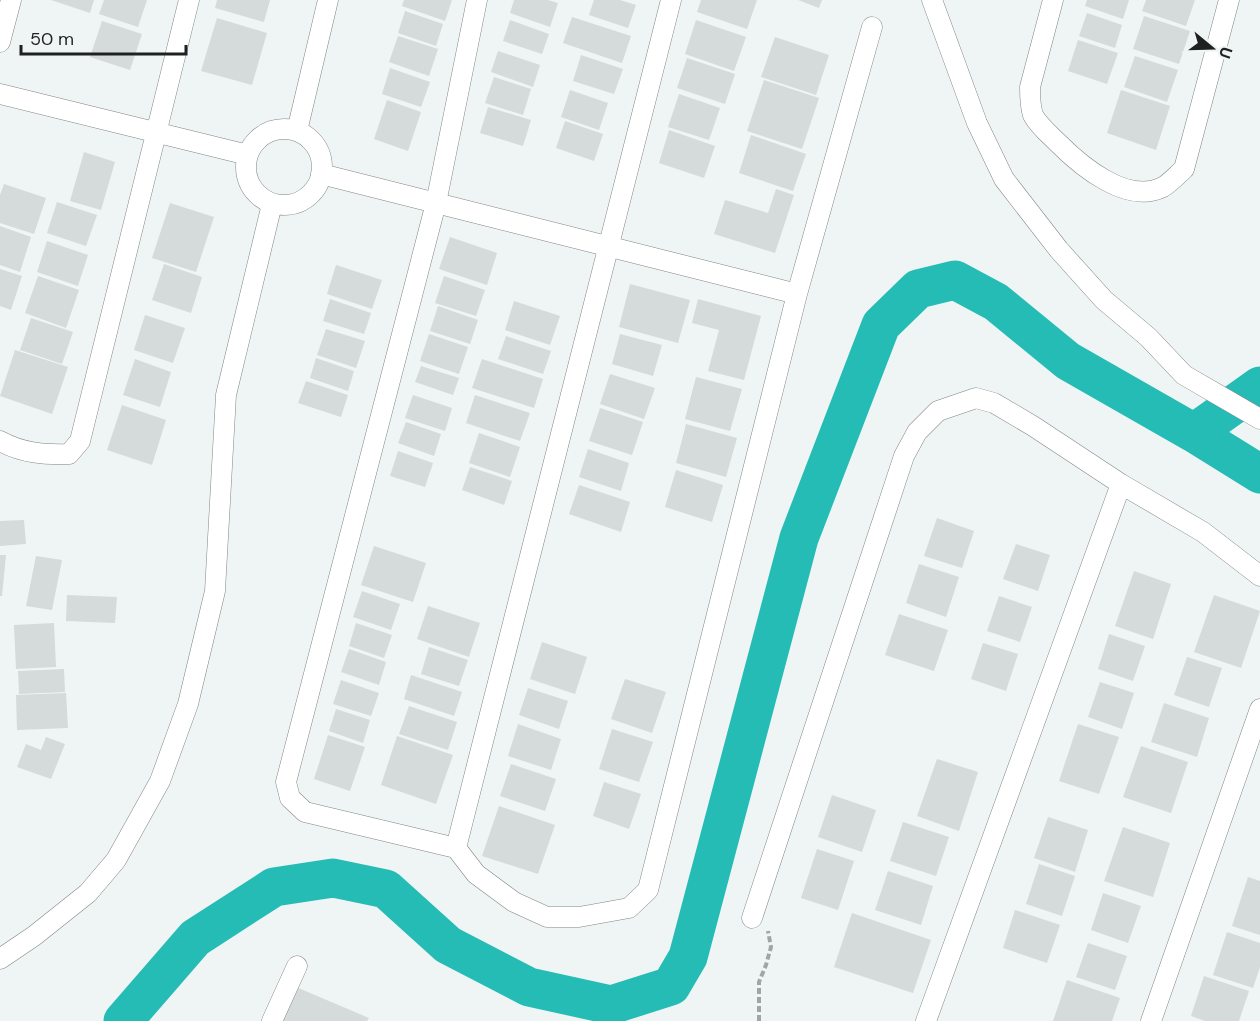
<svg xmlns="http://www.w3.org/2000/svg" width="1260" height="1021" viewBox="0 0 1260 1021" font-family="'DM Sans',sans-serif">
  <rect width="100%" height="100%" fill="#eff5f4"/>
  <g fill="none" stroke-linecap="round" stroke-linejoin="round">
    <!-- river -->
    <path stroke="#25bcb5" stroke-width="39" d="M1260,386L1194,433L1260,474
      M123,1021L195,938L274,887L333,878L386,889L448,945L529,987L611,1005L671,986L688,957L799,538L881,325L918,289L955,280L996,302L1068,361L1194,433"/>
  </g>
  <!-- building -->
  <path fill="#d5dada" d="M51,0H94L90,13Z
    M104,0H147L138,27L99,14Z
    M217,0H270L264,22L215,8Z
    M404,0H452L445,21L402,6Z
    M514,0H548L558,3L550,27L510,13Z
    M594,0H620L636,5L628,28L589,15Z
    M701,0H757L747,29L697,12Z
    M798,0H822L819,8Z
    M1087,0H1129L1123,19L1085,6Z
    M1146,0H1195L1186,26L1142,11Z
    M405,11L443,24L436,46L398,33Z
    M1087,13L1122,25L1115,48L1079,36Z
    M1144,16L1190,31L1179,64L1133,49Z
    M572,17L631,36L622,63L563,43Z
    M217,18L267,33L252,85L201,71Z
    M510,20L549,34L542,54L503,41Z
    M696,20L746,37L734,71L685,54Z
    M102,21L142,34L130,70L90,57Z
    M398,36L438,49L429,76L389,62Z
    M775,37L829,55L816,95L761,77Z
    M1078,40L1118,53L1107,84L1068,71Z
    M498,51L540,65L533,87L491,72Z
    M581,55L623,69L614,94L573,81Z
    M1135,56L1178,70L1167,102L1124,87Z
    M687,58L735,74L725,104L677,88Z
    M390,68L430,82L421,107L382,94Z
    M494,77L531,89L523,115L485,103Z
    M764,80L819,98L802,149L747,131Z
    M570,90L608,103L599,130L561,117Z
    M1121,90L1170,106L1156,150L1107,133Z
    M679,94L720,108L709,140L668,127Z
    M387,100L421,112L408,151L374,139Z
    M488,107L531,120L523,146L480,133Z
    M565,121L603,134L594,161L556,148Z
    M669,130L715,146L704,178L659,163Z
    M751,135L806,154L793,191L739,173Z
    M84,152L115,162L101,210L70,201Z
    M4,184L46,198L34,234L0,223V195Z
    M776,189L794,195L775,253L714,234L725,200L768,213Z
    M57,202L97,215L86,246L47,233Z
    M170,203L214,217L196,272L152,258Z
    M0,226L31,237L20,272L0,265Z
    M450,237L497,253L487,285L439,269Z
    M47,241L88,255L78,286L37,272Z
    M164,264L202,277L191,313L152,300Z
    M336,265L382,280L372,309L327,294Z
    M0,269L22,276L11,310L0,306Z
    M38,276L79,290L66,328L25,313Z
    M444,276L485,290L476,316L435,303Z
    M630,284L690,300L678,343L619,327Z
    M330,299L371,313L364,334L323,321Z
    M698,299L761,316L744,380L708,371L719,330L692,323Z
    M514,301L560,316L550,345L505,330Z
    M438,306L478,320L470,344L430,331Z
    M145,315L185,328L173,363L134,350Z
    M31,318L73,332L62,364L20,350Z
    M326,329L365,341L356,368L317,355Z
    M429,334L468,347L459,374L420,361Z
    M620,334L662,345L653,376L612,364Z
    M506,336L551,351L543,374L498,359Z
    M15,350L68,367L52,414L0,396Z
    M316,358L354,371L348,391L310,378Z
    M135,359L171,372L160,407L123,395Z
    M482,359L543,379L534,408L472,388Z
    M421,366L459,378L453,395L415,382Z
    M610,374L655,388L644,419L600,404Z
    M696,377L742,389L730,431L685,419Z
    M306,381L348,395L341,417L298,403Z
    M413,395L452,408L445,431L405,418Z
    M475,395L530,413L520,441L466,423Z
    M122,405L166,420L152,465L107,450Z
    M600,408L643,422L632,455L589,441Z
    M406,422L441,434L434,456L398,443Z
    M686,424L737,438L726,477L676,463Z
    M479,433L520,447L510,477L469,463Z
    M588,449L629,463L621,491L579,477Z
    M398,451L433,463L425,487L390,476Z
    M470,467L512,481L504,505L462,490Z
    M676,470L723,485L712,522L665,507Z
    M579,485L630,502L621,532L569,514Z
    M937,518L974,531L962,568L924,556Z
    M24,520L26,544L0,546V521Z
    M1016,544L1050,555L1038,591L1003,579Z
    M374,546L426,563L413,602L361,585Z
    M0,555H6L2,596H0Z
    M36,556L62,560L52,610L26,606Z
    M919,564L959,577L946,617L906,603Z
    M1134,571L1171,584L1153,639L1115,626Z
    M362,591L400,604L391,630L353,617Z
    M67,595L117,597L115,623L66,621Z
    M1214,595L1260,611L1241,668L1194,652Z
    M999,596L1032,607L1020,642L987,631Z
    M428,606L480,623L469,657L417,639Z
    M899,614L948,630L934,671L885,655Z
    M54,623L56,667L16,669L14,625Z
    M356,623L392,635L384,658L349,646Z
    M1109,634L1145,646L1133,681L1098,669Z
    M542,642L587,657L575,694L530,679Z
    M983,643L1018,654L1006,691L971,679Z
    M429,647L468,660L459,686L421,674Z
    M349,649L386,662L379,685L341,672Z
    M1187,657L1222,668L1209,707L1174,695Z
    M64,669L65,692L19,694L18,671Z
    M411,675L462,692L454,716L404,699Z
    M625,679L666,692L652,733L611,719Z
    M341,680L379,693L371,716L333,704Z
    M1100,682L1134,693L1122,729L1088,717Z
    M528,688L568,701L559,729L519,715Z
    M66,693L68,728L17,730L16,695Z
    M1164,703L1209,718L1197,757L1151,742Z
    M409,706L457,722L448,750L399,734Z
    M336,709L370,720L363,743L329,731Z
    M518,724L561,739L551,770L508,756Z
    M1078,724L1119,737L1099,794L1059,781Z
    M612,729L653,742L639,782L599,769Z
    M328,735L365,747L350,791L314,779Z
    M397,736L453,755L436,804L381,785Z
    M46,737L65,744L51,779L17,767L26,744L41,750Z
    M1141,746L1188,762L1171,813L1123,797Z
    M937,759L978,772L959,831L917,816Z
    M511,764L556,779L545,811L500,796Z
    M604,782L641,794L629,829L593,816Z
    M832,795L876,810L862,852L818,837Z
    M499,806L555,825L538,874L482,856Z
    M1048,817L1088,830L1075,872L1034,858Z
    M903,822L949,837L936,876L890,861Z
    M1123,827L1170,843L1153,897L1104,881Z
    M817,849L854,861L838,910L801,898Z
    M1039,864L1075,876L1062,916L1026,904Z
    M888,871L933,886L921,925L875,910Z
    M1248,877L1260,881V935L1232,926Z
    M1103,893L1141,906L1128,943L1091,930Z
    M1015,910L1060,925L1047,963L1003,948Z
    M852,913L931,940L913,993L834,967Z
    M1227,932L1260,943V967L1253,988L1213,975Z
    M1088,943L1127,956L1115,990L1076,977Z
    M1204,976L1249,991L1239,1021H1205L1191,1016Z
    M1067,980L1120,998L1112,1021H1053Z
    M296,987L369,1018L367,1021H281Z"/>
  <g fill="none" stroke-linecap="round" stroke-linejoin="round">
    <!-- street casing -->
    <g stroke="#818685" stroke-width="21">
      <path id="street" d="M477,0L436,203L286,782L290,798L305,812L456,848L476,874L514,902L547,917H579L629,908L648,890L797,294L872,27
        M932,0L977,123L1004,179L1059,250L1104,300L1148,337L1184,375L1260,419
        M1053,0L1030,87C1030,96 1030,106 1033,115C1038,125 1050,135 1058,143C1081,166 1127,205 1163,187C1170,183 1178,174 1184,169L1229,0
        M0,42L11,0
        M0,94L248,155
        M246 167a38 38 0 1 1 76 0a38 38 0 1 1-76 0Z
        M297,131L328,0
        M321,174L797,294
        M0,441C22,453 44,455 69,454L80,441L189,0
        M456,848L671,0
        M752,918L904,456L917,432L938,411L976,398L994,403L1033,426L1121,484L1203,532L1260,576
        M0,959L34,936L88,893L116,860L160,781L188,704L215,591L226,395L272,204
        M272,1021L297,966
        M926,1021L1121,484
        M1151,1021L1260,709"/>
    </g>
    <!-- path -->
    <path stroke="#a1a6a5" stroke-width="4" stroke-dasharray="6 3" stroke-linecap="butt" d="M759,1021V982L766,965L771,947L768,931"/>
    <!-- street -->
    <use href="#street" stroke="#fff" stroke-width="20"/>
  </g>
  <!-- north arrow -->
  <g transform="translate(1212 48) rotate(109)" stroke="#eff5f4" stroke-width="4.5" paint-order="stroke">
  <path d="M0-4.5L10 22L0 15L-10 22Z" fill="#1f2120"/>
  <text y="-9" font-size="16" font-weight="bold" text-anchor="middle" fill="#1f2120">U</text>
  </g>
  <!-- scale -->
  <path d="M21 45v9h165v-9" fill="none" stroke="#1f2120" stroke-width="3"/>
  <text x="30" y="45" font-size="18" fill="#1f2120" stroke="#eff5f4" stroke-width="4.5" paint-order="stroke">50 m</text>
</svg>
